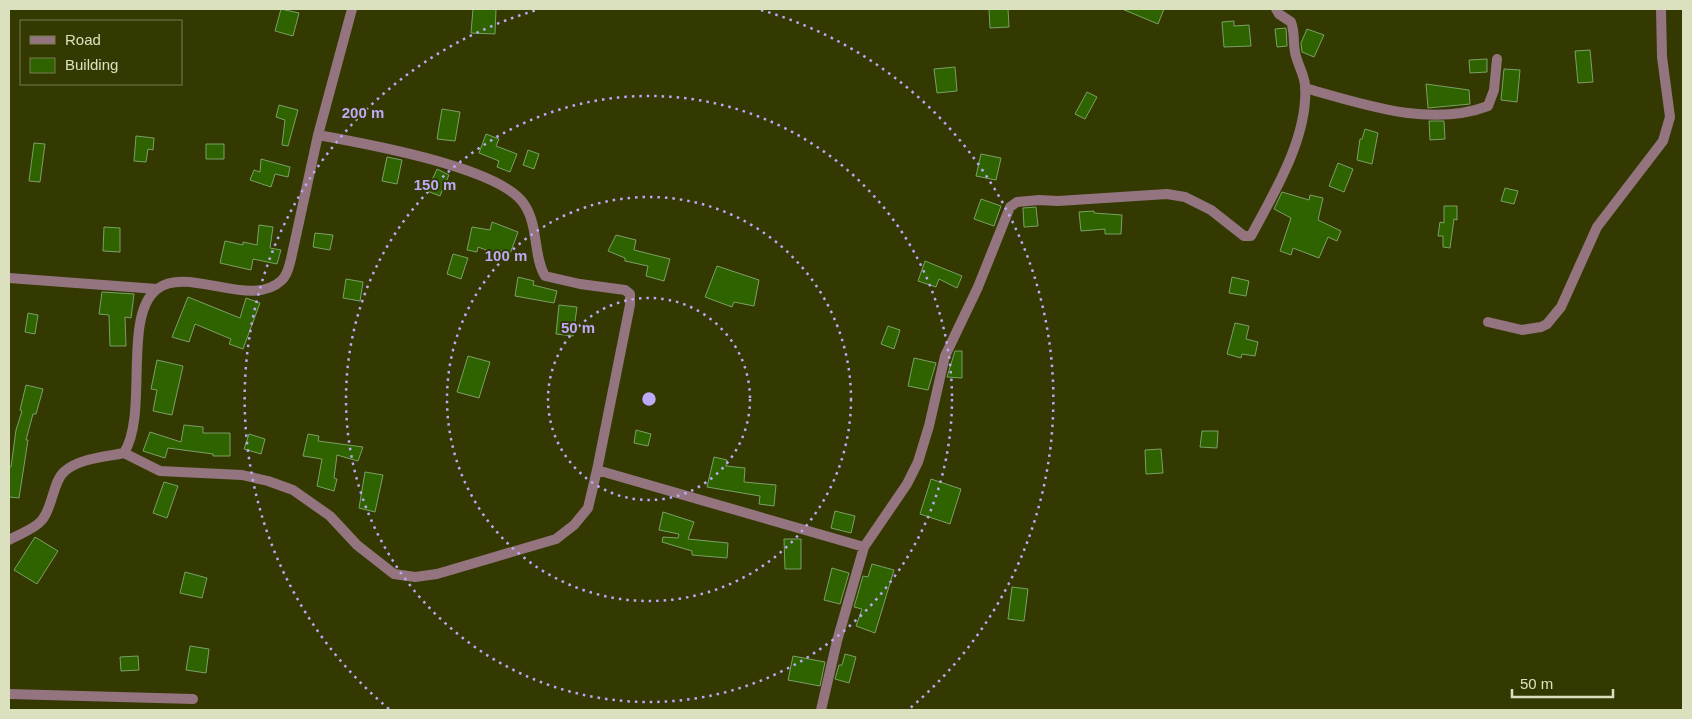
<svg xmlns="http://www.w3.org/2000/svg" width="1692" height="719" viewBox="0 0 1692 719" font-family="Helvetica,sans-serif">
  <rect width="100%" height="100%" fill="#343902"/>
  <!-- building -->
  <path fill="#2f6300" stroke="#7aa067" d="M281,9L299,13L293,36L275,31Z
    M473,9H496L495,34L471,33Z
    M989,9H1008L1009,27L990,28Z
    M1122,9H1164L1158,24Z
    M1234,21V26L1249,25L1251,46L1224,47L1222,22Z
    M1286,28L1287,46L1277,47L1275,29Z
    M1307,29L1324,35L1314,57L1302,52L1301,43Z
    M1590,50L1593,82L1578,83L1575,51Z
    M1487,59V72L1470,73L1469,60Z
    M955,67L957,91L937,93L934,69Z
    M1504,69L1520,70L1517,102L1501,100Z
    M1426,84L1469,90L1470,104L1428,108Z
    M1087,92L1097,97L1085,119L1075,114Z
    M279,105L298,110L288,146L282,145L285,120L276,117Z
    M442,109L460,112L455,141L437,139Z
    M1429,121H1444L1445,139L1430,140Z
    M1365,129L1378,133L1372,164L1357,160L1360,139H1362Z
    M486,134L499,139L496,146L517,154L510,172L497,167L499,161L479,153Z
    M136,136L154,138L153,150L148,149L146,162L134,161Z
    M34,143L45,144L40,182L29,181Z
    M206,144H224V159H206Z
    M528,150L539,154L534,169L523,165Z
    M981,154L1001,158L996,180L976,176Z
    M387,157L402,160L397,184L382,181Z
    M261,159L290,167L288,177L275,174L271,187L250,180L254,170L260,172Z
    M1338,163L1353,169L1344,192L1329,186Z
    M437,169L449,175L440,196L427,191Z
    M1505,188L1518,191L1514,204L1501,201Z
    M1282,192L1309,200L1310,195L1323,198L1318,220L1341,231L1337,241L1328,237L1319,258L1293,248L1291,255L1280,251L1291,218L1274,209Z
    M981,199L1001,206L994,226L974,219Z
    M1444,206H1457V220L1454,219L1450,248L1443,247V236H1438L1440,222L1444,223Z
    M1036,207L1038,226L1024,227L1023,208Z
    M1094,211V213L1122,215L1121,234H1105V229L1081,231L1079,212Z
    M492,222L518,232L510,254L499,250L497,254L478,247L477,252L467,250L472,227L490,230Z
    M259,225L273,227L270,248L281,250L277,264L253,259L251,270L220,263L225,241L243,245V242L257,245Z
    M104,227L120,228V252L103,251Z
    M315,233L333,235L330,250L313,247Z
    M616,235L636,240L634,250L670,259L664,281L646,276L648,266L625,261V258L608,251Z
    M453,254L468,258L461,279L447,274Z
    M925,261L962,276L957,288L939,279L936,287L918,281Z
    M717,266L759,280L754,306L734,302L732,307L705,297Z
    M518,277L534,281L533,285L557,291L554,303L515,296Z
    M1232,277L1249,281L1246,296L1229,293Z
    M346,279L363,282L360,301L343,298Z
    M102,292L134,294L131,318L125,317L126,346H110L109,315L99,314Z
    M188,297L240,318L246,298L260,303L243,349L229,344L231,339L195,324L189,342L172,337Z
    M559,305L577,307L573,336L556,334Z
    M28,313L38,315L35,334L25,332Z
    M1235,323L1249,326L1246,339L1258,342L1255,356L1242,354L1241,358L1227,354Z
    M888,326L900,330L894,349L881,344Z
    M955,351H962V378L947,377Z
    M468,356L490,362L479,398L457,392Z
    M914,358L936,363L928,390L908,386Z
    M157,360L183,366L172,415L153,411L157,390L151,389Z
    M26,385L43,389L36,414H33L26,440H28L19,498L9,497V467H11L16,430L22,411L20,410Z
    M184,425L203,427V433H230V456H213V454L168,448L165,458L143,451L150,432L181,442Z
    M636,430L651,434L648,446L634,443Z
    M1202,431H1218L1217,448L1200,447Z
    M249,434L265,439L261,454L244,449Z
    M308,434L319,436L318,441L363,447L358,461L337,455L334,478L337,479L334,491L317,486L322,459L303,456Z
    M1161,449L1163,473L1146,474L1145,450Z
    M714,457L727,460L726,466L745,468L744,482L776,485L774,506L759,504L760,496L707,487Z
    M365,472L383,475L375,512L359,508Z
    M931,479L961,489L950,524L920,514Z
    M164,482L178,486L167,518L153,513Z
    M835,511L855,516L851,533L831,528Z
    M663,512L694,522L688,539L728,543L727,558L692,555V551L662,542L663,537L678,538L679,534L659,530Z
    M35,537L58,551L37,584L14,570Z
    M784,539H801V569H785Z
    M872,564L894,570L875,633L856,626L862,609L854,607L863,576L868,577Z
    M832,568L849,573L840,604L824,600Z
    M185,572L207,578L202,598L180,593Z
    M1012,587L1028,589L1024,621L1008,619Z
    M190,646L209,649L206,673L186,670Z
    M845,654L856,657L849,683L835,679L839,665H842Z
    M138,656L139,670L121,671L120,657Z
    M793,656L825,662L820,686L788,680Z"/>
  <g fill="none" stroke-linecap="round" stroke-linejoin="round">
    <!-- street -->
    <path stroke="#93747f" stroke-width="10" d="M1305,88C1362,104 1430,128 1488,106L1494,90L1497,59
      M318,135C362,143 500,167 524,204C539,226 533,256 545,276L580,284L625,290L630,294V305L597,470
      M9,278L157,289
      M1488,322L1522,330L1541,327L1547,324L1561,307L1597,227L1663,141L1670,117L1662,57L1661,9
      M124,453L160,471L242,475L268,481L293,490L330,516L357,545L394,574L415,577L437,574L556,539L574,525L588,508L597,470L864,547L837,641L821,710
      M9,540C19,534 35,529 42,520C53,507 53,480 65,471C80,458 106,457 124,453C149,413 122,316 157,289C188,265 251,310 282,280C288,274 289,266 291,259L318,135L352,9
      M864,547L907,484L918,462L929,426L945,356L978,287L1010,207L1017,202L1039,200L1058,201L1167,194L1185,197L1211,210L1244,236H1251C1274,193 1309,136 1305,85C1304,73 1297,64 1295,52C1293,42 1295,32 1291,22L1279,14L1276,9
      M9,694L193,699"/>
  </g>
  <!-- distance rings -->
  <g fill="none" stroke="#bda9f5" stroke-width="2.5" stroke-dasharray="2.5 5">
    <circle cx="649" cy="399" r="101"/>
    <circle cx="649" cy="399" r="202"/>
    <circle cx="649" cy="399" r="303"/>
    <path d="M389 709A405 405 0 0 1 537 10M761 10A405 405 0 0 1 909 709"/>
  </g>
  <circle cx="649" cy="399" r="8" fill="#bda9f5" stroke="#343902" stroke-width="2.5"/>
  <g font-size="15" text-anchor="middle" font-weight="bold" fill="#bda9f5" stroke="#343902" stroke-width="4" stroke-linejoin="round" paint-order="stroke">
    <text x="363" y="118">200 m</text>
    <text x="435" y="190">150 m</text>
    <text x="506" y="261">100 m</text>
    <text x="578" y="333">50 m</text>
  </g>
  <!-- border -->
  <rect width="1692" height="719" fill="none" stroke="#dbe1bf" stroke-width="20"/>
  <!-- legend -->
  <rect x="20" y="20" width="162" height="65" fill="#343902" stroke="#777c4e"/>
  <rect x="30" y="36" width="25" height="8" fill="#93747f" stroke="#777c4e"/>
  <text x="65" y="45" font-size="15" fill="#dbe1bf">Road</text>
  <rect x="30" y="58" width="25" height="15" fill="#2f6300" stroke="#777c4e"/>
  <text x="65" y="70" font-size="15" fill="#dbe1bf">Building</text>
  <!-- scale -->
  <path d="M1512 689v8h101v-8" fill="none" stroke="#dbe1bf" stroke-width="2.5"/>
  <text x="1520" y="689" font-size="15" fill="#dbe1bf" stroke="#343902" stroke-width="4" paint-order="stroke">50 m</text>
</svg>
